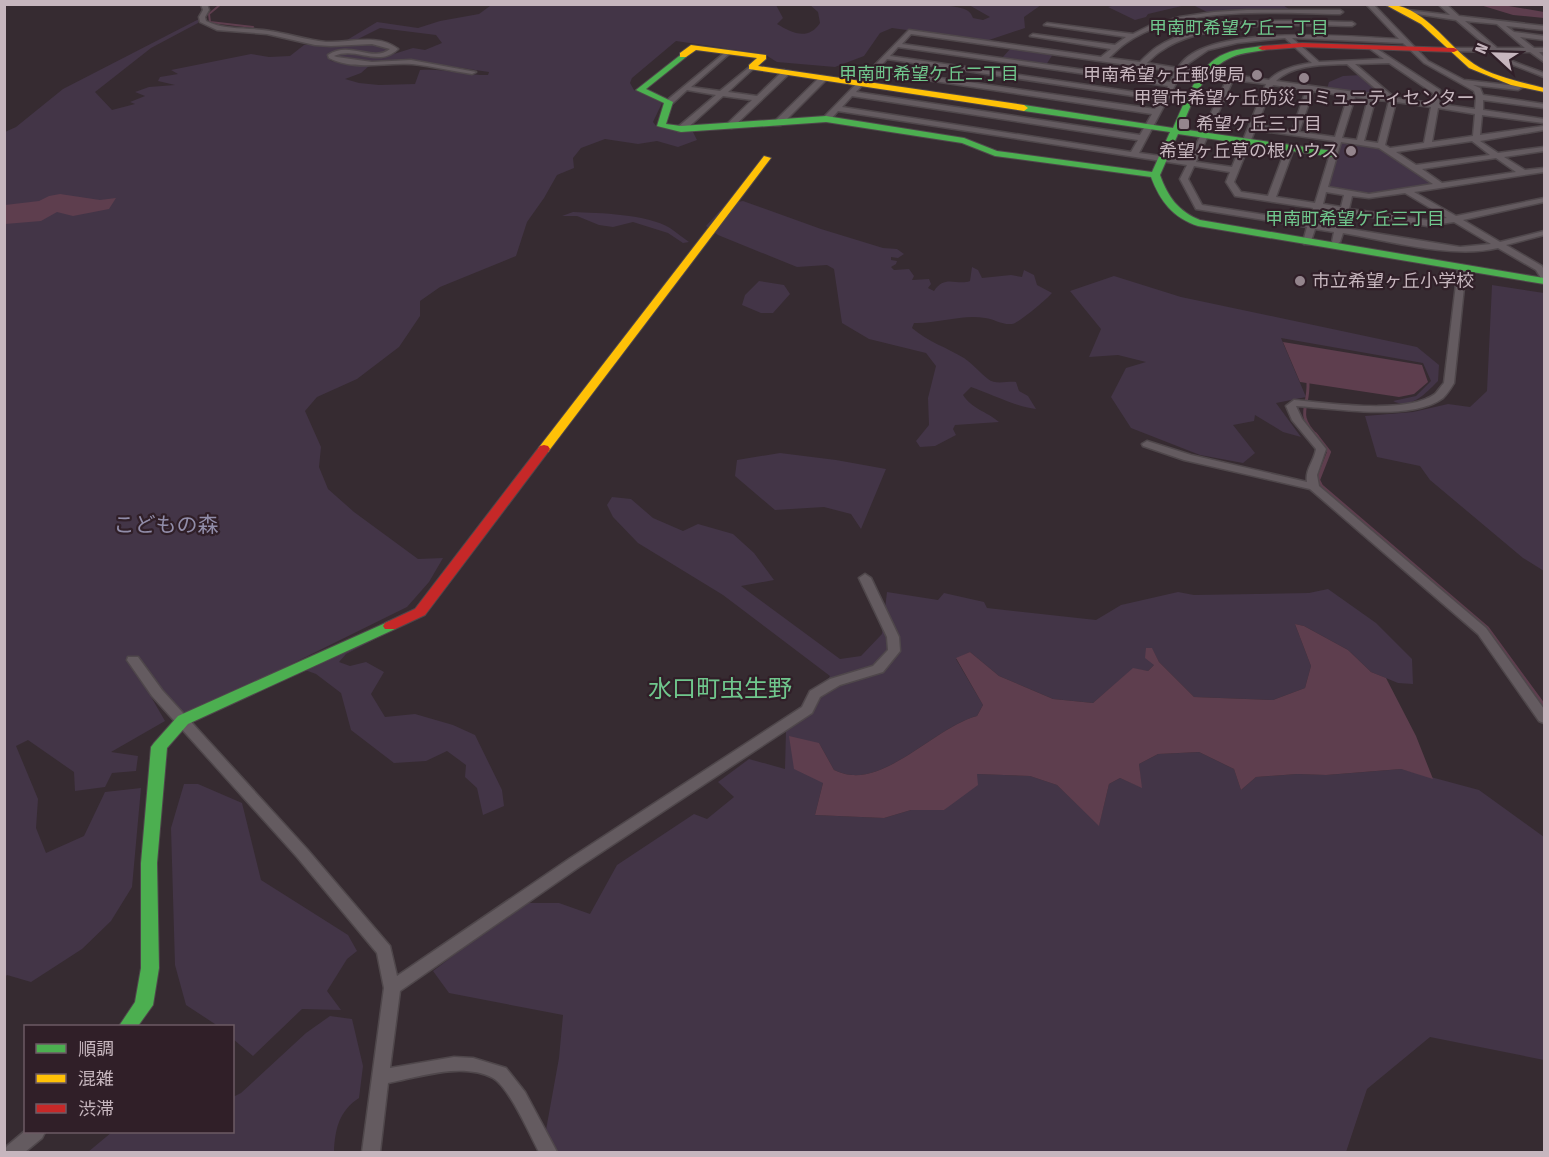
<svg xmlns="http://www.w3.org/2000/svg" width="1549" height="1157" viewBox="0 0 1549 1157" font-family="'Fira Sans Condensed','Noto Sans JP',sans-serif">
  <rect width="100%" height="100%" fill="#362b31"/>
  <!-- green -->
  <path fill="#433547" d="M518,4L776,5L783,18L777,24C792,33 808,41 820,23L818,12L810,5H946C956,8 969,6 973,18L983,20L990,17L969,5H1041L1024,17L1025,28L986,41L892,28L880,33L864,56L835,67L777,62L764,54L676,41L632,78L630,83L634,90L662,103L653,122L657,127L680,131L692,130L697,140L678,147L657,141L638,144L605,139L581,148L573,158L574,168L557,175L544,198L527,222L516,256L440,287L420,301V316L399,347L357,379L317,397L305,411L321,447L319,467L328,489L354,512L418,559L443,558L429,582L407,607L186,716L159,688L150,695L165,721L111,752L138,756L136,771L112,773L105,787L75,791L74,772L28,740L16,746L38,799L36,828L46,853L84,836L105,792L141,788L132,887L111,921L82,949L31,982L7,975L5,977V132L16,127L63,89L199,19L198,23L151,48L95,92L112,110L135,104L130,102L145,96L135,92L149,87L175,85L158,81L160,77L178,74L171,70L251,54L269,57L290,56L304,45L317,44H371L391,47L392,49C372,64 347,38 327,56L331,61L369,66L361,73L345,79L359,83L379,85L415,84L420,70C443,68 465,75 488,75L489,72L414,61L365,62L333,57L334,55L352,51L371,57H384L413,48L425,50L442,43L436,35L380,28L354,41L347,40L377,22L418,28L440,21L479,14L490,6Z
    M1116,5V4L1186,5L1148,14L1146,17L1135,20L1108,7Z
    M1193,5H1283L1290,10L1211,14Z
    M1011,48L1053,54L1046,65L1002,58Z
    M1361,75L1387,97L1327,89L1329,82L1343,76Z
    M1346,142L1383,149L1433,182L1432,185L1372,194L1332,189L1328,187L1340,143Z
    M743,201L821,229L883,248L897,249L904,254L898,258L891,257V260L897,261L896,264L891,267L894,270L909,269L914,276L912,280L929,279L931,284L928,288L934,291C945,274 957,286 970,281L972,267L978,270L982,278L1011,275L1022,277L1024,270L1034,275L1037,285L1052,293C1047,299 1019,323 1012,324C1002,325 994,319 985,318C962,314 937,324 914,323L912,328C928,342 946,347 964,358C973,364 980,373 988,379C995,385 1007,381 1016,382L1019,391L1028,396L1036,409C1017,407 991,394 971,387L963,395C972,409 986,411 999,422L955,425L953,429L956,435L935,446L920,447L916,441L929,425L928,398L936,366L926,353L869,339L842,323L834,269L827,265L797,267L718,235L706,226L726,204Z
    M573,212C599,213 647,214 670,228C676,232 682,237 689,242L683,243L668,233L633,222L613,227L599,225L577,216H562Z
    M1114,276L1181,297L1417,347L1439,365L1438,381C1426,393 1411,410 1393,401L1416,396L1431,381L1423,363L1281,338L1306,397L1276,403L1301,437L1283,432L1255,415L1254,421L1233,425L1255,453L1243,463L1200,455L1131,428L1111,397L1126,368L1146,362L1118,355L1089,357L1101,329L1070,291Z
    M759,281L784,285L790,294L773,313H761L742,305L745,295Z
    M1492,285L1544,293V571L1523,558L1430,480L1420,466L1377,457L1365,416L1413,412L1448,404L1470,407L1487,391Z
    M780,453L836,460L886,469L861,529L851,514L824,507L775,510L735,476L737,460Z
    M612,497L631,499L653,518L683,531L698,524L733,534L754,553L774,580L741,586L840,659L861,656L882,634L887,592L938,600L944,593L984,602L987,608L1096,620L1121,605L1178,592L1194,595L1309,593L1328,589L1376,623L1412,659L1413,684L1398,683L1371,672L1348,650L1304,626L1295,624L1311,666L1305,688L1273,700L1194,697L1159,662L1152,649L1154,665L1148,671L1133,669L1093,703L1053,699L999,676L970,652L956,659L983,705L977,716C937,727 893,778 852,775C846,775 839,772 834,770L819,743L823,783L815,815L884,818L911,810H944L977,774L1030,776L1057,785L1099,825L1109,784L1120,778L1141,787L1139,764L1158,754L1199,752L1234,769L1241,790L1256,777L1297,774L1326,775L1401,769L1479,790L1544,837V1060L1430,1037L1367,1089L1346,1152H542L559,1058L563,1015L449,993L433,971L522,903H559L590,914L617,865L694,814L707,819L734,797L718,782L749,759L785,769L786,730L813,707L830,676L723,595L638,543L613,517L607,505Z
    M391,631L346,654L339,662L350,666L366,662L384,672L371,694L385,717L415,714L453,725L475,735L502,790L504,806L483,815L477,788L465,777L466,765L447,751L426,761L394,763L351,730L341,693L316,674L305,670Z
    M184,784H198L242,803L261,880L348,935L357,951L347,959L327,991L341,1010L302,1009L253,1056L233,1039L232,1026H218L186,1005L175,965L171,828Z
    M330,1016L352,1019L363,1066L359,1098C339,1111 335,1129 334,1152H88L112,1132H232L233,1097L241,1093L306,1033Z"/>
  <!-- water -->
  <path fill="#5e3e4e" d="M60,194L100,200L116,198L109,209L73,216L57,212L41,221L5,224V205L39,201L49,196Z
    M1283,342L1422,365L1428,382L1414,394L1399,397L1300,382Z
    M1295,624L1304,626L1348,650L1371,672L1386,678L1416,736L1433,779L1401,769L1326,775L1297,774L1256,777L1241,790L1234,769L1199,752L1158,754L1139,764L1142,788L1120,778L1109,784L1099,826L1057,785L1030,776L977,774L978,785L944,810H911L884,818L815,815L823,783L794,769L789,736L819,743L834,770C839,772 846,775 852,775C893,778 937,727 977,716L983,705L956,658L970,652L999,676L1053,699L1093,703L1133,668L1148,671L1154,665L1145,658L1146,648H1152L1159,662L1194,697L1273,700L1305,688L1311,666Z"/>
  <g fill="none" stroke-linecap="round" stroke-linejoin="round">
    <!-- stream-far2 -->
    <path stroke="#5e3e4e" stroke-width="2" d="M221,4L209,14L210,22L253,27"/>
    <!-- stream-far1 -->
    <path stroke="#5e3e4e" stroke-width="3" d="M1308,383C1309,408 1295,414 1317,436"/>
    <!-- stream -->
    <path stroke="#5e3e4e" stroke-width="4" d="M1315,434L1329,452L1318,480L1321,486L1487,628L1544,706"/>
    <!-- river -->
    <path fill="#5e3e4e" fill-rule="evenodd" d="M1477,4H1497L1544,12V18L1513,15Z"/>
    <!-- street casing -->
    <g stroke="#4f474b" stroke-width="3">
      <path id="street" d="M201,4H207L209,10L205,17L206,21C226,31 249,27 270,31C289,34 307,40 326,42C349,43 378,33 398,49C379,68 356,46 334,56L337,57L372,62L411,60L476,72L472,74C452,71 432,66 412,64C385,62 354,71 329,58L328,55C349,40 373,63 390,49L372,44L331,46L315,45L267,34L217,30L200,22L199,17L203,10Z
        M1366,4H1373L1428,61L1464,80L1517,86L1523,83L1527,85L1518,90L1473,85L1480,88L1483,95L1544,104V108L1483,100V110L1544,119V123L1482,115L1480,135L1544,126V130L1480,141L1498,153L1544,147V151L1504,157L1525,170L1544,168V172L1414,192L1456,216L1544,198V202L1463,220L1500,242L1544,231V235L1506,245L1542,266L1544,270V279L1541,278L1536,270L1498,248C1453,259 1389,241 1343,233L1340,242L1336,245L1332,242L1334,232L1315,229L1310,244H1304L1303,242L1307,227L1196,209L1180,179L1187,165L838,111L829,121L822,119L909,30L1101,57L1111,49L1030,36L1033,34L1115,45L1126,37L1044,25L1047,23L1133,34L1149,26L1180,17L1214,12L1247,10H1340L1343,12L1340,14C1278,13 1179,5 1126,43C1120,47 1114,53 1109,58L1140,62C1145,57 1151,51 1157,47C1209,14 1293,21 1352,22L1355,24L1352,26C1298,25 1206,19 1161,51C1156,54 1151,59 1147,63L1178,68C1203,22 1353,37 1399,39ZM911,34L1141,67L1175,71L1170,82L902,44ZM1285,38L1312,63C1296,65 1280,69 1269,80L1184,68L1186,65L1208,50L1237,43ZM1292,38L1403,43L1424,63L1474,91L1476,97L1475,109L1439,104L1440,90L1374,47L1369,48L1384,59L1319,62ZM898,47L1168,86L1162,96L890,56ZM887,59L1160,100L1155,109L878,69ZM1389,63L1433,93L1431,103L1395,98L1355,64ZM1347,64L1384,96L1276,81C1293,64 1325,65 1347,64ZM874,72L1152,114L1140,135L856,92ZM1182,72L1227,79L1189,160L1139,153ZM1233,80L1266,84L1232,167L1196,162ZM1273,85L1306,90L1292,131L1257,125ZM1313,91L1348,96L1335,137L1299,132ZM852,96L1138,140L1131,152L842,107ZM1355,97L1368,99L1357,140L1342,138ZM1375,100L1389,101L1378,143L1364,141ZM1396,102L1431,107L1424,143L1390,148L1385,145ZM1438,108L1475,114L1473,136L1432,142ZM1255,130L1334,141L1315,203L1276,197L1294,148L1290,146L1286,148L1268,196L1241,192L1234,182ZM1472,141L1490,155L1416,165L1396,152ZM1341,142L1379,148L1433,184L1369,194L1328,187ZM1496,158L1516,172L1442,183L1422,169ZM1194,166L1230,172L1226,182L1235,196L1313,208L1309,222L1202,205L1188,179ZM1326,192L1344,195L1341,207L1323,204ZM1405,193L1447,218L1427,220L1349,209L1352,196L1369,198ZM1321,209L1340,212L1336,227L1317,224ZM1348,213L1427,226L1454,222L1491,244L1460,247L1344,228Z
        M1438,4H1446L1459,16L1544,26V30L1506,26L1514,32L1544,36V40L1520,37L1534,48H1544V52H1539L1544,57V62L1530,52H1502L1512,61L1544,73V77L1508,63L1494,52L1452,51V49L1454,48H1489L1456,20L1404,12L1407,10L1450,15ZM1465,21L1497,24L1525,48H1497Z
        M728,50L731,52L730,53L691,87L720,91L752,65L756,67L754,68L728,92L757,96L784,70L791,72L732,128L725,126L752,100L723,96L684,131H678V127L716,95L687,90L672,104L665,102Z
        M821,76L828,78L781,125H775V121Z
        M1462,265L1466,268L1454,383C1451,388 1447,394 1443,398C1411,422 1334,408 1296,406L1302,419L1326,449L1317,475L1319,486L1486,628L1544,709V723L1539,721L1478,634L1310,489L1184,460L1143,446L1142,444L1147,441L1191,455L1307,482C1305,469 1314,462 1316,449L1292,420L1286,406L1294,400C1329,403 1406,415 1435,394C1438,391 1441,386 1444,383L1458,268Z
        M865,574L871,578L899,637L900,651L883,672L840,685L820,697L812,713L579,867L400,991L390,1068L454,1057L473,1058L506,1068L525,1092L557,1152H539C530,1135 509,1087 493,1078C462,1062 420,1077 388,1083L380,1152H362L384,988L377,953L297,857L152,696L127,660L128,657H138L162,690L307,849L390,946L397,976L569,859L802,707L810,691L830,679L873,666L888,650L887,637L859,578Z
        M26,1130L45,1132L42,1138L25,1152H4L7,1146Z"/>
    </g>
    <!-- fast casing -->
    <g stroke="#4f474b" stroke-width="2">
      <path id="fast" d="M1262,46L1266,48L1265,50C1252,52 1239,53 1228,59C1203,71 1191,105 1181,129L1333,151L1337,154L1333,157L1178,134L1160,175C1168,197 1178,211 1200,220L1544,278V284L1198,226C1173,218 1160,201 1151,177L995,156L962,143L826,122L681,132L657,126L664,103L636,90L683,53H686V57L646,89L673,102L666,124L681,126L826,116L964,138L997,151L1152,172L1170,132L1024,111L1020,108L1024,105L1173,128C1184,104 1196,69 1220,56C1233,49 1248,48 1262,46Z
        M390,621L395,623L397,626L395,629L188,724L167,748L157,863L159,968L153,1005L138,1026H119L135,1002L141,968V863L151,747L154,743L178,716Z"/>
    </g>
    <!-- slow casing -->
    <g stroke="#4f474b" stroke-width="2">
      <path id="slow" d="M1384,4C1424,4 1445,44 1474,64C1494,77 1522,82 1544,88V92L1511,85L1469,68L1421,24Z
        M691,45L766,55V59L758,66L1024,105L1028,108L1024,111L749,69V65L757,58L696,50L686,57H680V53Z
        M764,156L771,158L548,452H540L538,449L540,446Z"/>
    </g>
    <!-- jam casing -->
    <g stroke="#4f474b" stroke-width="2">
      <path id="jam" d="M1302,43L1454,48L1458,50L1454,52L1302,47L1262,50L1258,48L1262,46Z
        M544,445L548,446L550,449L548,452L425,615L395,629H385L383,626L385,623L415,609L540,446Z"/>
    </g>
    <!-- street -->
    <use href="#street" fill="#645b60" fill-rule="evenodd"/>
    <!-- fast -->
    <use href="#fast" fill="#4caf50" fill-rule="evenodd"/>
    <!-- slow -->
    <use href="#slow" fill="#ffc107" fill-rule="evenodd"/>
    <!-- jam -->
    <use href="#jam" fill="#c62828" fill-rule="evenodd"/>
  </g>
  <!-- markers -->
  <g fill="#94858d" stroke="#301f28" stroke-width="2">
    <circle cx="1257" cy="75" r="6"/>
    <circle cx="1304" cy="78" r="6"/>
    <rect x="1178" y="118" width="12" height="12" rx="3"/>
    <circle cx="1351" cy="151" r="6"/>
    <circle cx="1300" cy="281" r="6"/>
  </g>
  <g text-anchor="middle" dominant-baseline="central" stroke-width="4.5" stroke-linejoin="round" paint-order="stroke">
    <!-- far-neighbourhood labels -->
    <g font-size="18" fill="#70c78d" stroke="#301f28">
      <text x="1239" y="28">甲南町希望ケ丘一丁目</text>
      <text x="929" y="74">甲南町希望ケ丘二丁目</text>
      <text x="1355" y="219">甲南町希望ケ丘三丁目</text>
    </g>
    <!-- far-poi labels -->
    <g font-size="18" fill="#c6b6be" stroke="#301f28" text-anchor="end">
      <text x="1245" y="75">甲南希望ヶ丘郵便局</text>
      <text x="1304" y="98" text-anchor="middle">甲賀市希望ヶ丘防災コミュニティセンター</text>
      <text x="1196" y="124" text-anchor="start">希望ケ丘三丁目</text>
      <text x="1339" y="151">希望ヶ丘草の根ハウス</text>
      <text x="1312" y="281" text-anchor="start">市立希望ヶ丘小学校</text>
    </g>
    <!-- park labels -->
    <g font-size="21" fill="#918da9" stroke="#301f28">
      <text x="166" y="525">こどもの森</text>
    </g>
    <!-- quarter labels -->
    <g font-size="24" fill="#70c78d" stroke="#301f28">
      <text x="720" y="689">水口町虫生野</text>
    </g>
  </g>
  <!-- border -->
  <rect width="1549" height="1157" fill="none" stroke="#c6b6be" stroke-width="12"/>
  <!-- legend -->
  <rect x="24" y="1025" width="210" height="108" fill="#301f28" stroke="#6c5b64" stroke-width="1.5"/>
  <rect x="36" y="1044" width="30" height="9" fill="#4caf50" stroke="#6c5b64" stroke-width="1.5"/>
  <text x="78" y="1055" font-size="18" fill="#c6b6be">順調</text>
  <rect x="36" y="1074" width="30" height="9" fill="#ffc107" stroke="#6c5b64" stroke-width="1.5"/>
  <text x="78" y="1085" font-size="18" fill="#c6b6be">混雑</text>
  <rect x="36" y="1104" width="30" height="9" fill="#c62828" stroke="#6c5b64" stroke-width="1.5"/>
  <text x="78" y="1115" font-size="18" fill="#c6b6be">渋滞</text>
  <!-- north arrow -->
  <g transform="translate(1495 54) rotate(292)" stroke="#301f28" stroke-width="4.5" paint-order="stroke">
  <path d="M0-4.5L10 22L0 15L-10 22Z" fill="#c6b6be"/>
  <text y="-9" font-size="16" font-weight="bold" text-anchor="middle" fill="#c6b6be">N</text>
  </g>
</svg>
